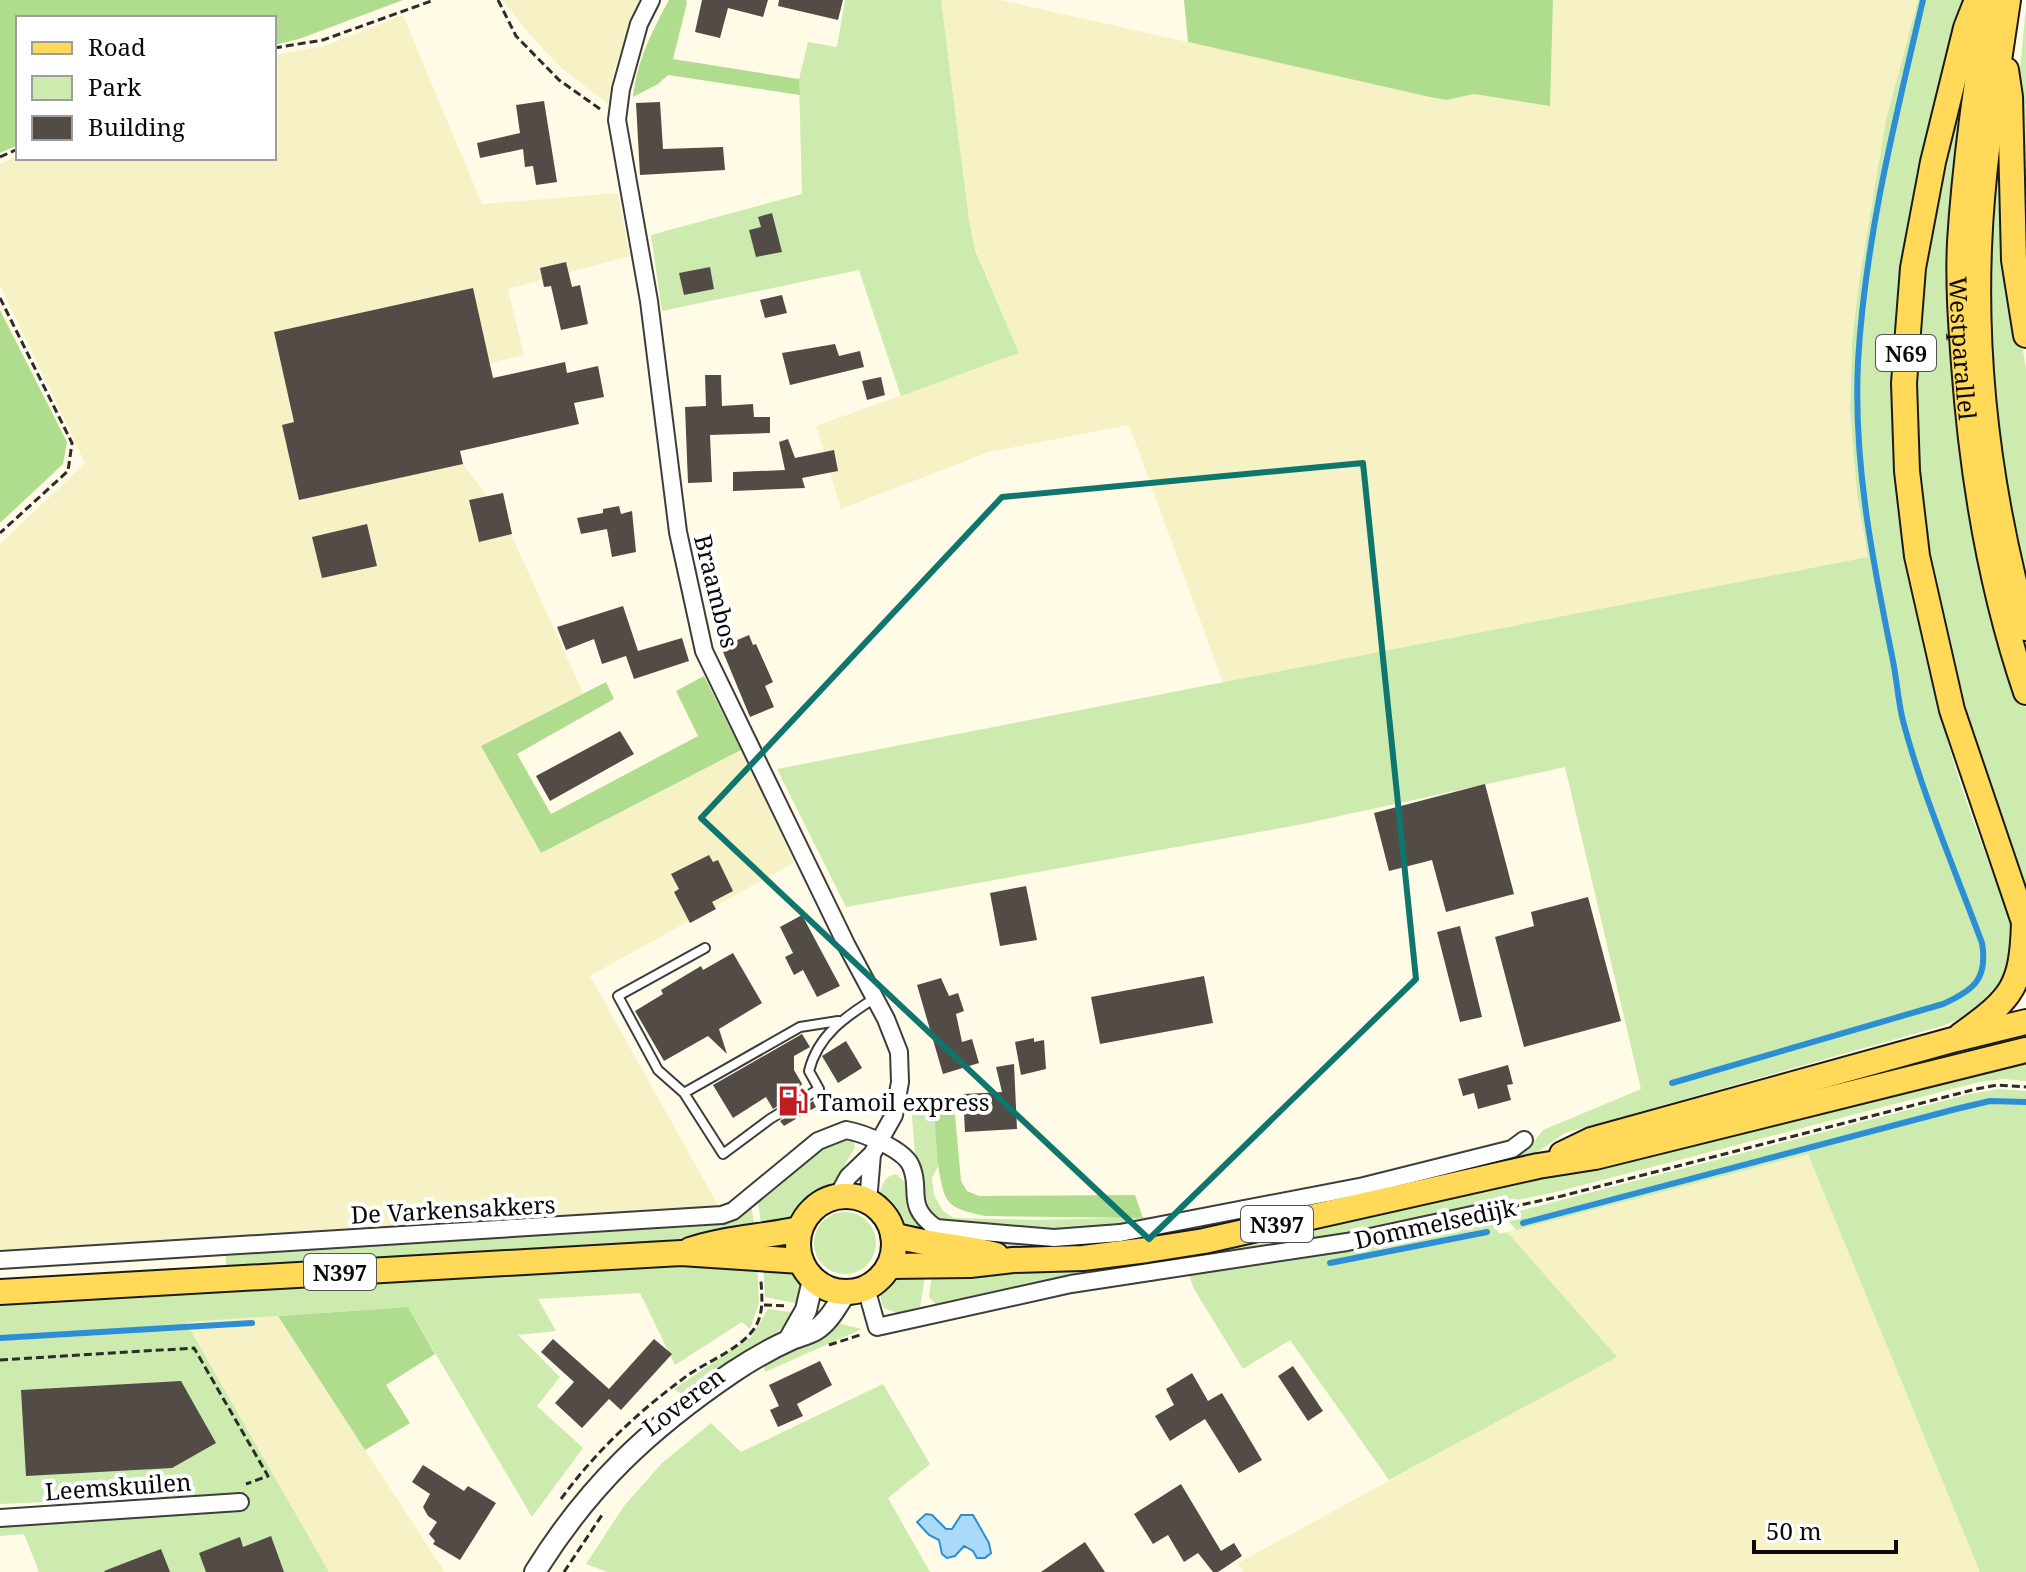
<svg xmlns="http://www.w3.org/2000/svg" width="2026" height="1572" viewBox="0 0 2026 1572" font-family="'Noto Serif',serif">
  <rect width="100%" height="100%" fill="#fffbe7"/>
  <!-- farmland -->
  <path fill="#f6f2c6" d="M502,0H641L615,66L608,104L561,68L532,37Z
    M941,0H1001L1445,100L1474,94L1550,106L1553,0H1918L1886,120L1859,282L1852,343L1850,410L1857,494L1868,557L1223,683L1129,425L989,452L841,509L816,426L1019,353L974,246L969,220Z
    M403,15L482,204L618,193L630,256L508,289L524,355L300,411L312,487L463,463L507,525L583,693L481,746L541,853L741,750L795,862L590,976L718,1205L711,1210L0,1253V544L85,463L0,285V164L18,156L274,158V55L327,45Z
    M1808,1154L1980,1572H1243L1238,1563L1616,1357L1507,1232Z
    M278,1316L365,1450L445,1572H329L186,1321Z"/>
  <!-- green -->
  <path fill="#cdeaaf" d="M845,0H941L969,220L975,250L1019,353L901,396L859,270L662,311L651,235L802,194L799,79L808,42L837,47Z
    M1918,0H1967L1903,310L1935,686C1949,767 1984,846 2011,924L2014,947L2001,990L1968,1016L1942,1026L1565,1133L1539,1151L1489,1166L1374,1193L1155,1238L1056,1248L1018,1247L938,1239L1054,1241L1463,1168L1528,1149L1543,1130L1641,1089L1565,767L1303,824L846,907L777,769L1868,557L1857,494L1850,410L1852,343L1859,282L1886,120Z
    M2026,7V305L2016,110Z
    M1974,20L1960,406L2012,669L2026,709V901L1962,717L1914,483L1915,309Z
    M2006,98L2019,327L2026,368V602L1990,397L1988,209Z
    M2026,1061V1081L2003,1079L1979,1082L1556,1192L1347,1236L1097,1272L941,1304H936L929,1297L932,1271L979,1273L1069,1270L1552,1176Z
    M1999,1089L2026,1091V1572H1980L1808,1154L1516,1230L1504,1215L1970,1094Z
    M927,1098L934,1105L940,1163L932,1178L934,1195L943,1211L954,1218L1039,1220L1183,1216L1142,1224L1053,1231L939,1223L919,1203L911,1104Z
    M840,1135L853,1140L855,1147L833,1185L806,1201L790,1219L762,1229L757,1197L829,1139Z
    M896,1174L907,1184L932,1230L931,1238C903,1226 893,1220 880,1191C884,1182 885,1176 896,1174Z
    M751,1204L755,1230C580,1253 402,1257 226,1268V1249L673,1224C711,1226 719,1227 751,1204Z
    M814 1243a31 31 0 1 1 62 0a31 31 0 1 1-62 0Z
    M1483,1221L1494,1225L1500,1234L1507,1232L1617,1357L1389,1480L1290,1340L1243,1369L1194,1289L1188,1272Z
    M757,1262L759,1303L750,1329L742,1322L675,1365L640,1293L538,1299L556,1331L518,1335L560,1377L537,1406L583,1448L532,1517L408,1307L186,1322L329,1572H39L24,1534L0,1536V1529L9,1525L248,1509L247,1493L0,1504V1304L274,1285Z
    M763,1262L793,1272L800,1286V1304L765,1297Z
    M926,1271L920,1307L897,1313L884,1308C870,1280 906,1274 926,1271Z
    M768,1309L797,1313L781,1329L682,1394L674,1389L752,1336Z
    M833,1322L862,1329L765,1372L764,1366L804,1346Z
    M883,1384L930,1464L888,1498L930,1572H608L586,1564L624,1506L662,1463L711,1423L741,1452Z"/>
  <!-- forest -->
  <path fill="#b0dc8e" d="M0,0H403L299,39L274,45V18H18V145L0,153Z
    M669,0H686L687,3L673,59L799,79L800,95L668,75L658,84L633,97C637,61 652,31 669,0Z
    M1184,0H1553L1550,106L1474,94L1446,100L1430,97L1188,42Z
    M0,310L67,442L63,464L0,523Z
    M704,676L741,750L541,853L481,746L606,682L614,699L517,754L551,814L698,736L676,691Z
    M947,1102L954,1104L961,1181L967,1191L979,1196L1135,1195L1143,1218L985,1216C974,1213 958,1211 950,1203C936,1190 936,1126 934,1105Z
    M408,1307L435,1354L386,1385L410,1423L365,1450L278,1316Z"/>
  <!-- water -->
  <path fill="#a9daf9" stroke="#2c8ed4" stroke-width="2" d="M926,1514L932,1515L946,1529H952L961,1515H973L989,1543L991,1553L985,1558H977L973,1551L964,1546L955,1556L947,1558L942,1554L939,1540L929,1535L917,1522Z"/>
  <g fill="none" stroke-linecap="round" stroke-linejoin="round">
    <!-- stream -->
    <path stroke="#2c8ed4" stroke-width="6" d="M1672,1083L1943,1004C1974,990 1988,979 1982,943C1955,870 1923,796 1903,721C1898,701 1897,681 1893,661C1873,563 1853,463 1858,362C1865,239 1895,120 1923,0
      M1523,1223L1956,1109L1990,1101L2026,1102
      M1330,1263L1487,1232
      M0,1338L252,1323"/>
  </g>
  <!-- building -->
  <path fill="#534b46" d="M702,0H768L763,17L728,8L720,38L695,32Z
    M779,0H843L838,20L778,6Z
    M544,101L557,182L536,185L533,166L525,167L523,149L480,158L477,143L520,133L516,105Z
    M660,102L663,149L723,147L725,170L640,175L636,103Z
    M772,213L782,252L756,257L749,230L761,227L758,217Z
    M566,262L572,287L580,285L588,324L561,330L551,286L544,287L540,268Z
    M710,267L714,289L684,295L679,273Z
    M473,288L493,378L565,362L567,373L598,366L604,397L574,403L579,424L460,451L463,464L299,500L282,425L294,422L274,332Z
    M782,295L787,313L765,318L760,300Z
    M835,344L839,356L860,351L864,367L790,385L782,353Z
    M705,375H721L722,406L753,404L754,417H770V433L710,435L712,482L688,483L685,407L706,406Z
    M881,377L885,395L867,400L862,381Z
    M788,439L795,458L834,450L838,471L802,478L805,488L733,491V472L785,470L779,442Z
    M503,493L512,534L479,542L469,500Z
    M619,506L621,514L632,511L636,552L612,557L607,529L581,534L577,518L603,513V509Z
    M367,524L377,566L322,578L312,537Z
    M623,606L638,651L682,638L689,661L634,679L626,656L602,664L594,639L566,650L557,627Z
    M749,635L753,645L756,644L773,682L765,686L774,707L750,717L721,647Z
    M620,731L634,754L550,801L536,776Z
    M1485,784L1514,894L1446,912L1432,860L1389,871L1374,813Z
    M709,855L713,862L718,860L733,891L712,902L716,909L690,923L674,892L679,889L671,874Z
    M1026,886L1037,940L1000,946L990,893Z
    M1588,897L1621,1021L1524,1047L1495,937L1534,926L1531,912Z
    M802,915L840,986L817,997L803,970L794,975L785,957L793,953L780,927Z
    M1460,926L1482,1017L1460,1022L1437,932Z
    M733,953L762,1003L719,1029L727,1054L708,1036L664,1061L635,1011L663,994L661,990L701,966L703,970Z
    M1204,976L1213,1023L1100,1044L1091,997Z
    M941,978L949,996L958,993L964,1011L956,1014L962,1042L972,1039L979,1063L943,1074L917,985Z
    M802,1034L810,1047L794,1056V1070L805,1089L773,1109L766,1097L733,1118L713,1085Z
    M1034,1038V1042L1044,1040L1046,1069L1021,1075L1015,1042Z
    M846,1041L862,1068L838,1083L822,1056Z
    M1014,1064L1017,1129L965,1132L963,1094L1002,1092L996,1067Z
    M1508,1065L1513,1084L1507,1085L1511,1100L1478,1109L1474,1093L1463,1096L1458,1079Z
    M813,1101L816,1107L784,1126L780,1121Z
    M553,1339L609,1389L654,1339L672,1354L621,1410L609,1399L582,1428L555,1403L574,1382L541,1352Z
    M820,1361L832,1385L797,1404L803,1416L778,1427L770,1410L779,1406L769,1385Z
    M1293,1366L1323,1411L1308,1421L1278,1376Z
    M1192,1373L1208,1401L1222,1393L1262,1460L1239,1473L1205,1419L1170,1441L1155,1416L1174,1405L1166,1389Z
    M181,1381L216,1443L172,1468L26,1476L21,1390Z
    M423,1465L464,1491L468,1486L496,1503L460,1560L433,1544L435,1541L429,1534L437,1522L428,1516L423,1507L430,1494L412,1482Z
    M1181,1484L1221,1551L1234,1543L1242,1556L1218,1572H1213L1198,1553L1184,1562L1168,1535L1153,1544L1134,1514Z
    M271,1536L284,1572H206L199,1553L240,1537L243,1547Z
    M1085,1542L1105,1572H1041L1064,1556Z
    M161,1549L170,1572H105L104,1571Z"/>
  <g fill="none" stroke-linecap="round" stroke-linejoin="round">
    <!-- service casing -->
    <g stroke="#3d3d3d" stroke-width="12">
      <path id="service" d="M838,1021L800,1027L684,1093L723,1154L770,1119L819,1089L809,1071C818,1035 845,1017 875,998
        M684,1093L658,1070L618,996L705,948"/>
    </g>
    <!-- minor casing -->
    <g stroke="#3d3d3d" stroke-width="20">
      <path id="minor" d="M651,0L639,24L621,89L617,120L649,301L678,532L704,651L847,946L886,1019L899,1052L900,1082L894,1115L872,1154L848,1177L837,1197
        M868,1202L872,1154
        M0,1260L722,1215L733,1211L818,1141L846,1130C863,1133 904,1149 911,1166C922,1190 904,1205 936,1228L1054,1238L1120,1233L1364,1186L1512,1149L1524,1140
        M866,1288L877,1327L1071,1284L1347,1242L1495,1210
        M0,1518L240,1502"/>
    </g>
    <!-- tertiary casing -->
    <g stroke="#3d3d3d" stroke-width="24">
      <path id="tertiary" d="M789,1340L806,1310L813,1280
        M535,1572C589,1485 649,1429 733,1372C751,1360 772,1348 792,1339C799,1336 808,1334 815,1330C829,1322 837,1305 846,1292"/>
    </g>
    <!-- primary casing -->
    <g stroke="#1b1b1b" stroke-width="28">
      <g id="primary">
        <path d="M1977,0L1966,28L1933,162L1913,268L1904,383L1907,471L1917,556L1952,710L2026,928"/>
        <path id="s1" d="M1989,0C1977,81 1965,161 1960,242C1958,283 1961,324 1964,364C1972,476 1990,586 2026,692"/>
        <path d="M2008,0C1996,82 1982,165 1979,248C1974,376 1992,505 2026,628"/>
        <path d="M2006,70L2010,97L2014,260L2026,335"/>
        <path d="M1961,1035C2013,998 2022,986 2024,923"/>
        <path d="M1562,1154L1591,1140L1956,1039L2026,1022"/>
        <circle cx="846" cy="1244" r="48"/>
        <path d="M893,1235C926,1245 962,1246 996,1255"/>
        <path d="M690,1250C726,1238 763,1237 800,1229"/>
        <path d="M889,1266L970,1265L1013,1260L1083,1258L1147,1250L1204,1241L1538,1166L1595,1157L2026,1050"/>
        <path d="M0,1292L681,1253L801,1261"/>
      </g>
    </g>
    <!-- path -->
    <path stroke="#2c2c2c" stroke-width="3" stroke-dasharray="8 4" stroke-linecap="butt" d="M498,0L516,36L559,80L600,109
      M274,48L323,40L434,0
      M0,157L18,149
      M0,298L72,443L68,471L0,533
      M1511,1207L1562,1196L1976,1089L1997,1085L2026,1087
      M764,1305L788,1306
      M829,1345L863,1334
      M0,1360L194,1348L268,1476L246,1484
      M561,1499C595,1452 638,1412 684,1378C705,1362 738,1351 754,1329C764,1314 762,1298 761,1281
      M564,1572L604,1512"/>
    <!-- service -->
    <use href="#service" stroke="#fff" stroke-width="8"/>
    <!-- minor -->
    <use href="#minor" stroke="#fff" stroke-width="16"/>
    <!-- tertiary -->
    <use href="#tertiary" stroke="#fff" stroke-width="20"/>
    <!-- primary -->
    <use href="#primary" stroke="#ffd957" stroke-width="24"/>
  </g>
  <!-- marked area -->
  <path fill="none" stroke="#0f766e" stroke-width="6" stroke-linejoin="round" d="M1363,463L1416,979L1149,1239L701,818L1002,497Z"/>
  <!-- icons -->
  <defs>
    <g id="fuel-bare" transform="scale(2.4)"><path d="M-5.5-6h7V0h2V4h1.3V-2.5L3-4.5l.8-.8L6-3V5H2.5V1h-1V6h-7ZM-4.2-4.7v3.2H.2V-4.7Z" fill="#c01c21" stroke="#fff" stroke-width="2.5" paint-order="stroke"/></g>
  </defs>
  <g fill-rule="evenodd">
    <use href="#fuel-bare" x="793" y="1101"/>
  </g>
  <g text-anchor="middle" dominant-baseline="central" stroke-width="8" stroke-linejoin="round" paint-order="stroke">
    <!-- shield labels -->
    <g fill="#fff" stroke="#545454" stroke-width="2">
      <rect x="1876" y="335" width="60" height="36" rx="6"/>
      <rect x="1241" y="1206" width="72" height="36" rx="6"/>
      <rect x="304" y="1254" width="72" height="36" rx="6"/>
    </g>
    <g font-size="22" font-weight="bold" fill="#0a0a0a">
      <text x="1906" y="353">N69</text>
      <text x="1277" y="1224">N397</text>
      <text x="340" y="1272">N397</text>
    </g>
    <!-- street labels -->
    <g font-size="24" fill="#0a0a0a" stroke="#fff">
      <text stroke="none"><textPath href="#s1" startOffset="350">Westparallel</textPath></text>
      <text transform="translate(717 591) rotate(76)">Braambos</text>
      <text transform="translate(453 1209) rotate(-3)">De Varkensakkers</text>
      <text transform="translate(1435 1223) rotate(-12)">Dommelsedijk</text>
      <text transform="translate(683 1401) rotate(-37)">Loveren</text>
      <text transform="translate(118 1486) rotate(-4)">Leemskuilen</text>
    </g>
    <!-- poi labels -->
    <g font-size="24" fill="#0a0a0a" stroke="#fff" text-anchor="start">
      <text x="817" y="1101">Tamoil express</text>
    </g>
  </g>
  <!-- legend -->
  <rect x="16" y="16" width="260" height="144" fill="#ffffff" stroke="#9d9d9d" stroke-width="2"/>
  <rect x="32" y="42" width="40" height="12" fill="#ffd957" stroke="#9d9d9d" stroke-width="2"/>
  <text x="88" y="56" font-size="24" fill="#0a0a0a">Road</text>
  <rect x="32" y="76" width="40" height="24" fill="#cdeaaf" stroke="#9d9d9d" stroke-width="2"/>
  <text x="88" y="96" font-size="24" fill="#0a0a0a">Park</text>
  <rect x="32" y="116" width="40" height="24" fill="#534b46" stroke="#9d9d9d" stroke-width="2"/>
  <text x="88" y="136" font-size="24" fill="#0a0a0a">Building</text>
  <!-- scale -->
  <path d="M1754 1540v12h142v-12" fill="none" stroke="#0a0a0a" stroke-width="4"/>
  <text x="1766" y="1540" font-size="24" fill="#0a0a0a" stroke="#ffffff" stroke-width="6" paint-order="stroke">50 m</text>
</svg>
